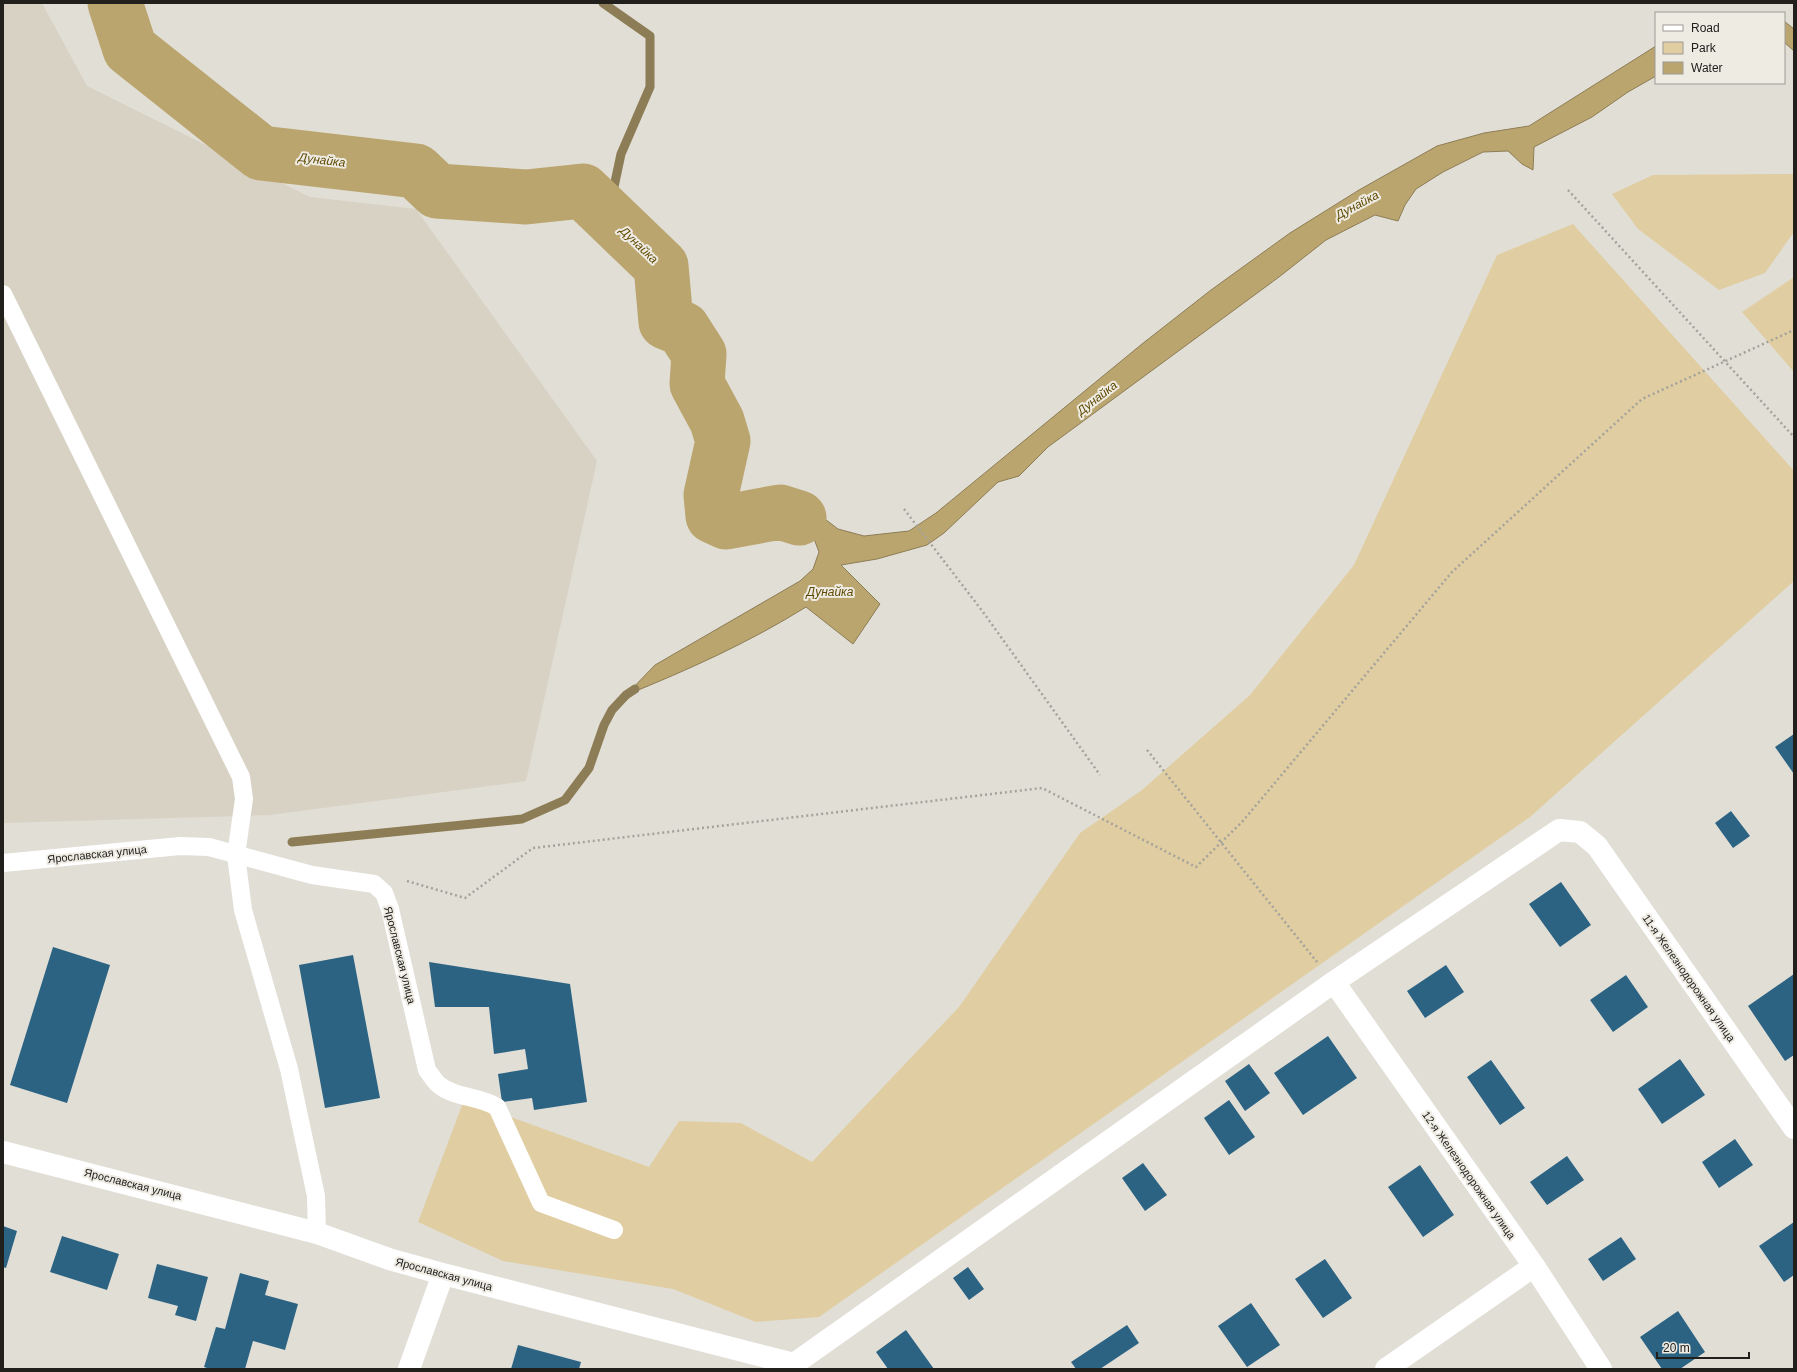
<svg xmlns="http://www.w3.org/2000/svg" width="1797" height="1372" viewBox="0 0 1797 1372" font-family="Arial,sans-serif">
  <rect width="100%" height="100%" fill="#e1ded6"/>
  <!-- built -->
  <path fill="#d8d2c4" d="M3,3H42L87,86L310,197L416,209L597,461L526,781L270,815L3,823Z"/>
  <!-- green -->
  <path fill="#e0cea2" d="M1794,174V232L1765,273L1719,290L1638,229L1612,194L1653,175Z
    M1573,224L1794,471V581L1530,817L819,1317L756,1322L673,1289L503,1261L418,1222L464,1100L649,1167L679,1121L741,1123L812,1162L959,1007L1080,833L1142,790L1250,695L1354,565L1497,255Z
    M1794,277V372L1742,312Z"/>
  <!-- water -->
  <path fill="#bba56e" stroke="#8d7d56" d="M1784,21L1794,29V51L1784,42Z
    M1656,46V76L1628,92L1592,117L1534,147L1533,170L1522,164L1508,151L1483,152L1443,172L1416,189L1405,205L1398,221L1375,215L1326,240L1279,277L1048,447L1019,476L998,482L944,533L927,545L877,559L841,565L880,604L853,644L806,607C750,642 688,670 626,695L655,665L800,581L813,569L819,552L811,531L781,520L726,522L741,510L777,502L813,510L838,529L864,536L909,531L936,513L1142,344L1211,290L1290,233L1359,190L1437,146L1484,133L1529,126Z"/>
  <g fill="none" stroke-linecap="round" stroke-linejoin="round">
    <!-- stream -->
    <path stroke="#8d7d56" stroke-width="9" d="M603,3L650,36V87L621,154L608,215
      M292,842L522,819L565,800L589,768L604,725L612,710L626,695L635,689"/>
    <!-- river -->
    <path stroke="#bba56e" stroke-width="55" d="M115,3L130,49L261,153L416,171L437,191L526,197L583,191L661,266L666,322L683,329L699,354L697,384L717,421L723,441L711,495L713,516L726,522L780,512L799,518"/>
  </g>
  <!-- building -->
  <path fill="#2c6383" d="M1794,734V774L1775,747Z
    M1731,811L1750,836L1733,848L1715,823Z
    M1561,882L1591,925L1560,947L1529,904Z
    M53,947L110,965L67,1103L10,1085Z
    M353,955L380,1098L325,1108L299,965Z
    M429,962L570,984L587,1102L534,1110L532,1098L502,1102L498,1074L528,1069L525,1049L494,1054L489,1007H435Z
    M1446,965L1464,992L1425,1018L1407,991Z
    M1794,974V1055L1785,1061L1748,1006Z
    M1626,975L1648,1007L1613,1032L1590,1000Z
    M1328,1036L1357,1078L1303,1115L1274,1073Z
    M1680,1059L1705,1095L1662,1124L1638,1089Z
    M1491,1060L1525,1108L1500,1125L1467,1077Z
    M1249,1064L1270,1093L1245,1111L1225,1081Z
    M1229,1100L1255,1137L1229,1155L1204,1118Z
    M1735,1139L1753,1165L1719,1188L1702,1162Z
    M1567,1156L1584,1180L1547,1205L1530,1182Z
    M1143,1163L1167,1195L1145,1211L1122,1178Z
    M1420,1165L1454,1215L1423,1237L1388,1187Z
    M1794,1222V1275L1784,1282L1759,1246Z
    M3,1226L17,1231L6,1268L3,1267Z
    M62,1236L119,1254L107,1290L50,1272Z
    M1621,1237L1636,1259L1603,1281L1588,1259Z
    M1325,1259L1352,1298L1323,1318L1295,1279Z
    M157,1264L208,1277L196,1321L175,1315L178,1306L148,1298Z
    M968,1267L984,1289L969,1300L953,1278Z
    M240,1273L269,1281L265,1295L298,1304L285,1350L253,1341L245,1369H210L204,1367L216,1327L225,1329Z
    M1251,1303L1280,1345L1247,1367L1218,1326Z
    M1678,1311L1705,1352L1680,1369H1662L1640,1337Z
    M1127,1325L1139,1343L1100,1369H1076L1071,1362Z
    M906,1330L934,1369H888L876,1352Z
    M518,1345L581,1362L579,1369H511Z"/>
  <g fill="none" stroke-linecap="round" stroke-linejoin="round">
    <!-- path -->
    <path stroke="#a4a29b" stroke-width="2.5" stroke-dasharray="2 3" stroke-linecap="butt" d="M1568,190L1794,437
      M904,509L983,612L1100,775
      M1147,750L1317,962
      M407,881L465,898L533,848L1042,788L1196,867L1242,822L1452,572L1642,399L1794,330"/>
    <!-- lane -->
    <path stroke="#fff" stroke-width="18" d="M3,294L241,777L244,799L236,855L243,910L289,1069L316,1196L317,1233
      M3,863L180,846L209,847L312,875L374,884L384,893L390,909L427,1070C431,1075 434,1081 439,1085C455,1098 479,1096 497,1107L541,1203L614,1230"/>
    <!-- street -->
    <path stroke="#fff" stroke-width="22" d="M1334,982L1534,1266L1601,1369
      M3,1152L317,1233L389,1259L443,1274L794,1364
      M794,1364L1334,982L1559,830L1580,832L1597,846L1794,1128
      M409,1369L443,1274
      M1386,1369L1534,1266"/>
  </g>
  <g text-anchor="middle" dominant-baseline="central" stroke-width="4" stroke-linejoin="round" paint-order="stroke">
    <!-- street labels -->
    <g font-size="11" fill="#21201d" stroke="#eeebe3">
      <text transform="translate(97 854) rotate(-6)">Ярославская улица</text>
      <text transform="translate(400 955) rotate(76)">Ярославская улица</text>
      <text transform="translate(1689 978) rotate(55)">11-я Железнодорожная улица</text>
      <text transform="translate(1469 1175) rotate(55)">12-я Железнодорожная улица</text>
      <text transform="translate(133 1184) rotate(14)">Ярославская улица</text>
      <text transform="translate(444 1274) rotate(15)">Ярославская улица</text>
    </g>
    <!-- water labels -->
    <g font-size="12" font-style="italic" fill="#5f4900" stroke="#eeebe3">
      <text transform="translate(322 160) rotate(7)">Дунайка</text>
      <text transform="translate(1357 205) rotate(-28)">Дунайка</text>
      <text transform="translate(639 245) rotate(44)">Дунайка</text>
      <text transform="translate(1097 398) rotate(-38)">Дунайка</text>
      <text x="830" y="592">Дунайка</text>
    </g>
  </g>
  <!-- border -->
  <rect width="1797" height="1372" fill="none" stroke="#21201d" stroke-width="8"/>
  <!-- legend -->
  <rect x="1655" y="12" width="130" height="72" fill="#eeebe3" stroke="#9c9a94"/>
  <rect x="1663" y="25" width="20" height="6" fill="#ffffff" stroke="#9c9a94"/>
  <text x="1691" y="32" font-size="12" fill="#21201d">Road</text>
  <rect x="1663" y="42" width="20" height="12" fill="#e0cea2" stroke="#9c9a94"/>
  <text x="1691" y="52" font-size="12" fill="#21201d">Park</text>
  <rect x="1663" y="62" width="20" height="12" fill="#bba56e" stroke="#9c9a94"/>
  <text x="1691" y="72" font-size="12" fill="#21201d">Water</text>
  <!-- scale -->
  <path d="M1657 1352v6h92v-6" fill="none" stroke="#21201d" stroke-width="2"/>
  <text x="1663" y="1352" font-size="12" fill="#21201d" stroke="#eeebe3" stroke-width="3" paint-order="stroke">20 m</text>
</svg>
